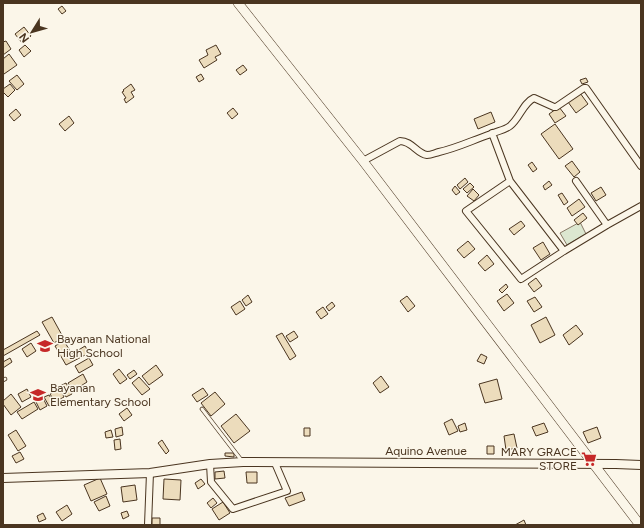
<svg xmlns="http://www.w3.org/2000/svg" width="644" height="528" viewBox="0 0 644 528" font-family="Figtree,sans-serif">
  <rect width="100%" height="100%" fill="#fbf6e9"/>
  <!-- green -->
  <path fill="#dce7d0" stroke="#887966" d="M580,222L586,234L567,245L560,233Z"/>
  <!-- building -->
  <path fill="#ecdcbc" stroke="#4a3520" d="M62,6L66,11L62,14L58,9Z
    M24,27L31,36L22,43L15,34Z
    M6,41L11,49L3,55V42Z
    M25,45L31,51L24,57L19,50Z
    M216,45L221,54L215,57L217,60L204,68L199,60L208,55L206,50Z
    M9,54L17,65L4,74L3,72V59Z
    M243,65L247,70L240,75L236,70Z
    M201,74L204,79L199,82L196,77Z
    M17,75L24,84L17,90L9,81Z
    M586,78L588,82L582,84L580,80Z
    M10,84L15,90L8,97L3,92V89Z
    M131,84L135,90L131,92L134,97L126,103L124,99L126,98L122,92L124,91L123,90Z
    M580,93L588,104L576,113L568,102Z
    M559,107L566,116L555,123L549,114Z
    M233,108L238,114L232,119L227,113Z
    M16,109L21,115L14,121L9,115Z
    M491,112L495,122L478,129L474,119Z
    M69,116L74,123L65,131L59,124Z
    M555,124L573,149L559,159L541,134Z
    M572,161L580,172L574,177L565,166Z
    M532,162L537,169L533,172L528,165Z
    M465,178L468,182L460,189L457,185Z
    M549,181L552,185L545,190L543,186Z
    M470,183L474,187L467,193L463,189Z
    M455,186L460,192L456,195L452,190Z
    M601,187L606,195L596,201L591,193Z
    M473,189L479,195L474,201L467,196Z
    M562,193L568,202L564,205L558,195Z
    M579,199L585,207L572,216L567,208Z
    M583,213L587,218L578,225L574,220Z
    M521,221L525,226L514,235L509,229Z
    M468,241L475,249L464,258L457,250Z
    M543,242L550,254L541,260L533,248Z
    M487,255L494,264L485,271L478,263Z
    M536,278L542,286L534,292L528,284Z
    M506,284L508,287L502,293L499,290Z
    M507,294L514,303L504,311L497,301Z
    M248,295L252,302L246,306L242,300Z
    M407,296L415,306L408,312L400,301Z
    M535,297L542,307L534,312L527,301Z
    M240,301L245,309L236,315L231,307Z
    M332,302L335,306L329,311L326,307Z
    M323,307L328,314L321,319L316,312Z
    M52,317L63,337L54,343L42,322Z
    M546,317L555,335L540,343L531,325Z
    M576,325L583,334L569,345L563,335Z
    M37,331L40,335L3,356V350Z
    M294,331L298,337L290,342L286,336Z
    M282,333L296,356L290,360L276,336Z
    M64,341L72,354L85,346L89,353L66,365L55,346Z
    M31,343L36,351L27,357L22,349Z
    M481,354L487,357L484,364L477,361Z
    M10,358L12,362L3,368V362Z
    M89,358L93,365L79,373L75,366Z
    M156,365L163,375L149,385L142,376Z
    M119,369L127,379L120,384L113,374Z
    M134,370L137,374L130,379L127,375Z
    M83,374L87,382L73,391L68,383Z
    M381,376L389,387L380,393L373,383Z
    M139,377L150,389L142,395L132,383Z
    M497,379L502,399L485,403L479,384Z
    M66,383L72,394L66,397L60,386Z
    M60,388L64,397L55,402L50,394Z
    M203,388L208,395L197,402L192,395Z
    M27,389L31,397L22,402L18,394Z
    M215,392L225,404L211,416L201,403Z
    M11,394L21,407L11,415L3,404V401Z
    M49,395L54,403L49,406L44,397Z
    M43,398L47,406L40,410L36,402Z
    M34,402L38,409L22,419L17,412Z
    M127,408L132,415L124,421L119,414Z
    M236,414L250,431L234,443L221,426Z
    M452,419L458,431L449,435L444,423Z
    M465,423L467,430L460,432L458,426Z
    M544,423L548,432L536,436L532,427Z
    M122,427L123,435L116,437L115,429Z
    M597,427L601,438L588,443L583,432Z
    M304,428H310V436H304Z
    M16,430L26,446L18,451L8,435Z
    M111,430L113,437L106,438L105,432Z
    M514,434L517,448L506,450L504,436Z
    M120,439L121,449L115,450L114,440Z
    M162,440L169,451L166,454L158,443Z
    M487,446H494V454H487Z
    M20,452L24,459L16,463L12,456Z
    M225,453H234V457L225,456Z
    M224,471L225,478L215,479V472Z
    M246,472H257V483H247Z
    M100,478L107,494L91,501L84,485Z
    M164,479L181,480L180,500L163,499Z
    M201,479L205,484L198,489L195,483Z
    M135,485L137,500L123,502L121,487Z
    M302,492L305,500L289,506L285,498Z
    M106,496L110,506L99,511L94,502Z
    M213,498L217,503L211,508L207,503Z
    M223,502L230,513L219,520L212,509Z
    M67,505L72,514L62,521L56,512Z
    M127,511L129,516L123,519L121,513Z
    M43,513L46,519L39,522L37,516Z
    M152,518H160V525H152Z
    M524,520L526,525H515Z"/>
  <g fill="none" stroke-linecap="round" stroke-linejoin="round">
    <!-- lane casing -->
    <g stroke="#4a3520" stroke-width="4.5">
      <path id="lane" d="M3,380L5,379
        M202,409L242,461"/>
    </g>
    <!-- street casing -->
    <g stroke="#4a3520" stroke-width="8">
      <path id="street" d="M492,133L510,181
        M363,161L400,141C412,141 417,154 427,155C431,155 435,153 439,152C457,148 473,140 491,134C497,131 505,130 510,126C520,118 523,103 534,98L554,107H556L584,88H586L641,166
        M576,181L607,225
        M564,251L510,181L466,211L521,279L564,251L607,225L641,206
        M210,464L211,482L233,509L287,491L275,463
        M148,525L150,473"/>
    </g>
    <!-- secondary casing -->
    <g stroke="#4a3520" stroke-width="10">
      <path id="secondary" d="M3,478L150,473L210,464L243,462L616,464L641,465"/>
    </g>
    <!-- primary casing -->
    <g stroke="#4a3520" stroke-width="10">
      <path id="primary" d="M238,3L363,161L640,525"/>
    </g>
    <!-- lane -->
    <use href="#lane" stroke="#fbf6e9" stroke-width="3"/>
    <!-- street -->
    <use href="#street" stroke="#fbf6e9" stroke-width="6"/>
    <!-- secondary -->
    <use href="#secondary" stroke="#fbf6e9" stroke-width="8"/>
    <!-- primary -->
    <use href="#primary" stroke="#fbf6e9" stroke-width="9"/>
  </g>
  <!-- icons -->
  <defs>
    <g id="school-bare" transform="scale(1.2)"><path d="M0-5L7-2L0 1L-7-2ZM-4 1L0 2.5L4 1V4Q0 6-4 4Z" fill="#c62828" stroke="#fbf6e9" stroke-width="2.5" paint-order="stroke"/></g>
    <g id="supermarket-bare" transform="scale(1.2)"><path d="M-6-5.5h2.5l.6 2H6L4.5 2H-2.5L-4.4-4H-6ZM-1.5 3.2a1.3 1.3 0 1 0 .1 0ZM3 3.2a1.3 1.3 0 1 0 .1 0Z" fill="#c62828" stroke="#fbf6e9" stroke-width="2.5" paint-order="stroke"/></g>
  </defs>
  <g fill-rule="evenodd">
    <use href="#school-bare" x="45" y="346"/>
    <use href="#school-bare" x="38" y="395"/>
    <use href="#supermarket-bare" x="589" y="459"/>
  </g>
  <g text-anchor="middle" dominant-baseline="central" stroke-width="3" stroke-linejoin="round" paint-order="stroke">
    <!-- poi labels -->
    <g font-size="12" fill="#4a3520" stroke="#fbf6e9" text-anchor="start">
      <text x="57" y="339">Bayanan National<tspan x="57" dy="14">High School</tspan></text>
      <text x="50" y="388">Bayanan<tspan x="50" dy="14">Elementary School</tspan></text>
      <text x="577" y="452" text-anchor="end">MARY GRACE<tspan x="577" dy="14">STORE</tspan></text>
    </g>
    <!-- street labels -->
    <g font-size="12" fill="#4a3520" stroke="#fbf6e9">
      <text x="426" y="451">Aquino Avenue</text>
    </g>
  </g>
  <!-- border -->
  <rect width="644" height="528" fill="none" stroke="#4a3520" stroke-width="8"/>
  <!-- north arrow -->
  <g transform="translate(32 32) rotate(233)" stroke="#fbf6e9" stroke-width="3" paint-order="stroke">
  <path d="M0-3L7 15L0 10L-7 15Z" fill="#4a3520"/>
  <text y="-6" font-size="11" font-weight="bold" text-anchor="middle" fill="#4a3520">N</text>
  </g>
</svg>
